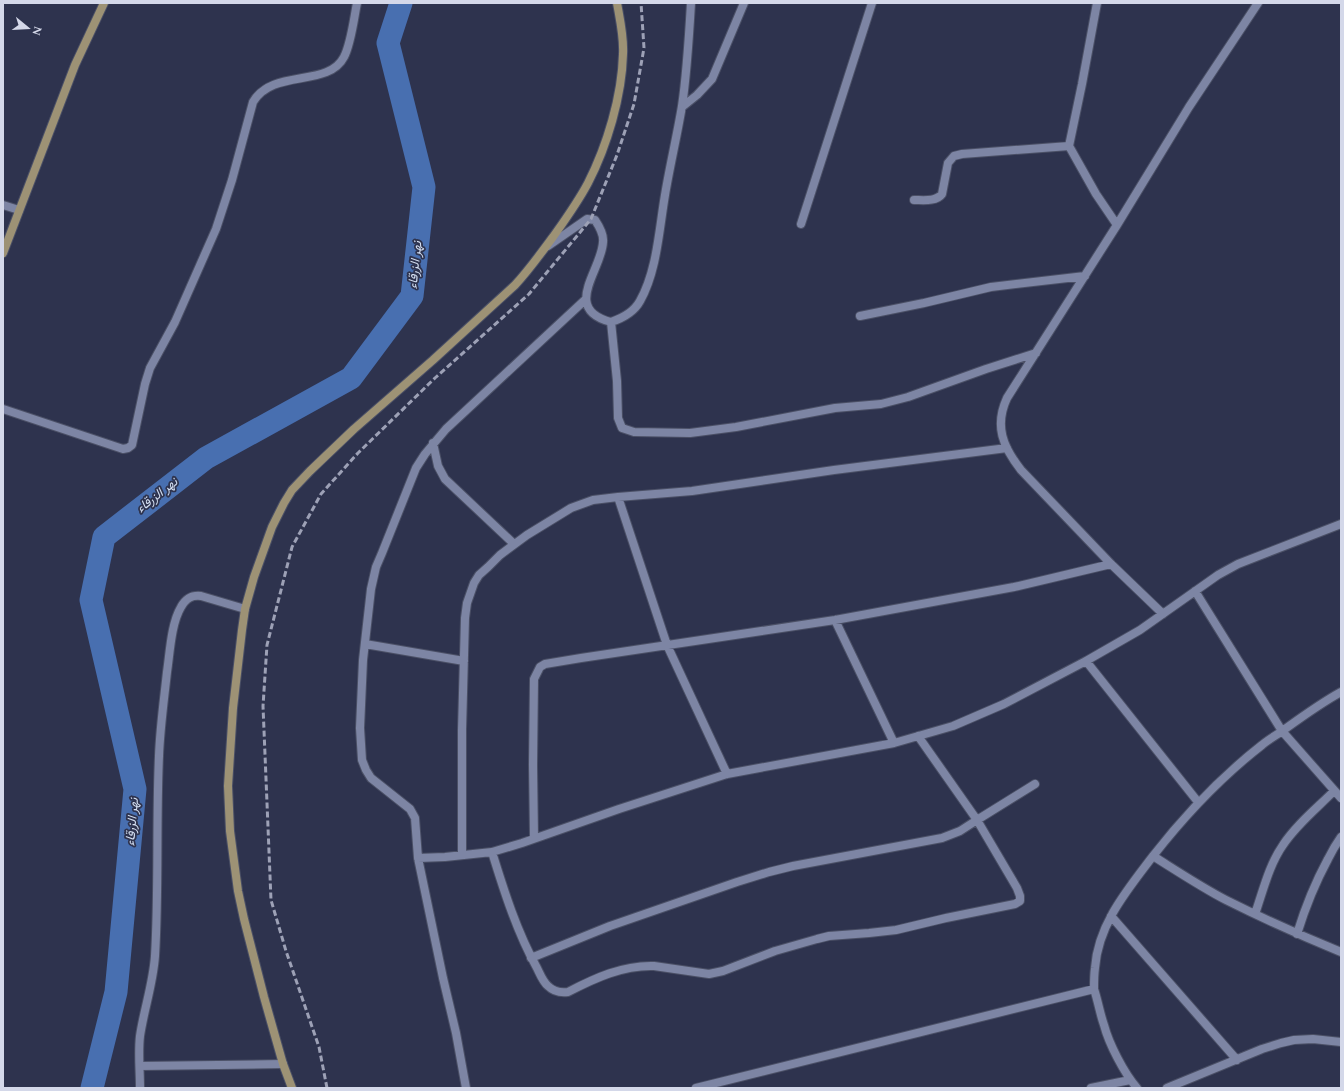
<svg xmlns="http://www.w3.org/2000/svg" width="1344" height="1091" viewBox="0 0 1344 1091" font-family="Spectral,Vazirmatn,serif">
  <rect width="100%" height="100%" fill="#2e334e"/>
  <g fill="none" stroke-linecap="round" stroke-linejoin="round">
    <!-- river -->
    <path stroke="#486fb0" stroke-width="23" d="M92,1088L116,992L135,789L91,600L104,537L206,458L351,378L412,296L424,187L388,43L401,3"/>
    <!-- street casing -->
    <g stroke="#4b5066" stroke-width="10">
      <path id="street" d="M682,107L697,95L712,79L744,3
        M1069,146L1082,84L1097,3
        M914,200C923,200 936,202 942,194L948,163L954,156L962,154L1069,146L1096,194L1117,225
        M3,205L19,210
        M801,224L872,3
        M548,246L587,219L595,220C599,226 604,234 603,242C602,270 561,309 611,322L617,381L618,418L622,428L634,432L690,433L736,427L835,408L881,404L908,397L986,369L1036,353
        M860,316L924,303L991,287L1085,276
        M611,322C623,318 634,312 640,301C657,271 659,230 665,195C670,165 677,136 682,106C687,72 689,37 691,3
        M3,409L123,449L128,448L132,445L145,384L150,368L175,322L216,229L232,180L253,102C273,68 328,88 344,57C351,44 354,18 357,3
        M433,443L438,466L445,479L514,544
        M618,497L667,645L727,774
        M1195,591L1282,731L1341,798
        M1163,614L1111,564L1021,470C1003,447 994,426 1007,398L1117,225L1189,107L1258,3
        M835,620L894,743
        M365,644L464,661
        M1086,661L1198,802
        M534,838L533,765L534,679L540,667L545,664L581,658L835,620L1014,587L1111,564
        M492,852C504,891 517,932 537,968C540,974 543,982 548,986C554,992 560,993 568,992C595,978 623,965 654,966L709,974L723,971L775,951L817,939L829,936L869,933L896,930L946,918L1015,904L1020,901V896L1017,888L977,820L1035,784
        M462,855V730L465,618L467,603L474,583L479,575L488,567L500,555L527,535L571,508L593,500L618,497L692,491L834,470L1007,448
        M1153,856C1185,815 1221,777 1262,745C1269,739 1277,735 1285,729C1303,716 1321,703 1341,692
        M418,858L445,857L492,852L522,843L619,809L727,774L894,743L953,726L1004,704L1086,661L1140,630L1218,575L1238,564L1341,524
        M1255,914C1263,891 1269,865 1283,845C1296,825 1317,808 1334,791
        M1111,916L1237,1060
        M1297,934C1305,908 1315,883 1328,859C1332,851 1336,844 1341,837
        M531,958L610,926L737,882L769,872L793,866L942,838L960,831L977,820L918,736
        M1094,989C1094,982 1094,975 1095,968C1098,924 1128,889 1153,856C1177,871 1201,887 1226,900C1264,919 1302,936 1341,952
        M140,1066L283,1064
        M140,1088C140,1071 138,1053 140,1036C144,1009 153,984 155,956C159,889 156,823 159,756C160,728 164,700 167,672C170,652 171,624 181,607C186,598 192,595 201,596L245,609
        M466,1088L456,1033L443,978L418,858L415,818L410,809L371,778L366,770L362,760L360,728L363,660L371,589L376,567L382,553L416,468L425,454L446,429L586,299
        M696,1088L1094,989C1098,1001 1100,1014 1104,1025C1109,1044 1124,1073 1137,1088
        M1091,1088L1130,1080
        M1167,1088L1262,1049L1281,1043L1294,1040L1313,1039L1341,1042"/>
    </g>
    <!-- secondary casing -->
    <g stroke="#4b5066" stroke-width="10">
      <path id="secondary" d="M3,253L75,65L104,3
        M292,1088L283,1064L264,997L244,919L238,891L230,831L228,786L233,708L242,630L245,609L254,577L272,527L284,503L292,490L310,471L354,429L433,360L515,285C529,270 541,253 553,237C565,220 578,202 588,183C607,146 622,96 623,54C624,37 620,20 617,3"/>
    </g>
    <!-- street -->
    <use href="#street" stroke="#7d85a4" stroke-width="8"/>
    <!-- secondary -->
    <use href="#secondary" stroke="#9d9275" stroke-width="8"/>
    <!-- rail -->
    <path stroke="#9da1b6" stroke-width="3" stroke-dasharray="6 3" stroke-linecap="butt" d="M327,1088L319,1047L286,951L271,900L263,706L267,645L292,547L321,494L358,453L435,378L529,294L591,219L617,155L634,104L644,48L641,3"/>
  </g>
  <g text-anchor="middle" dominant-baseline="central" stroke-width="3.5" stroke-linejoin="round" paint-order="stroke">
    <!-- water labels -->
    <g font-size="13" font-style="italic" fill="#d4dff2" stroke="#2e334e">
      <text transform="translate(415 265) rotate(-84)">نهر الزرقاء</text>
      <text transform="translate(157 495) rotate(-38)">نهر الزرقاء</text>
      <text transform="translate(132 822) rotate(-85)">نهر الزرقاء</text>
    </g>
  </g>
  <!-- border -->
  <rect width="1344" height="1091" fill="none" stroke="#d4d8e9" stroke-width="8"/>
  <!-- north arrow -->
  <g transform="translate(28 28) rotate(108)" stroke="#2e334e" stroke-width="3" paint-order="stroke">
  <path d="M0-3L7 15L0 10L-7 15Z" fill="#d4d8e9"/>
  <text y="-6" font-size="11" font-weight="bold" text-anchor="middle" fill="#d4d8e9">N</text>
  </g>
</svg>
